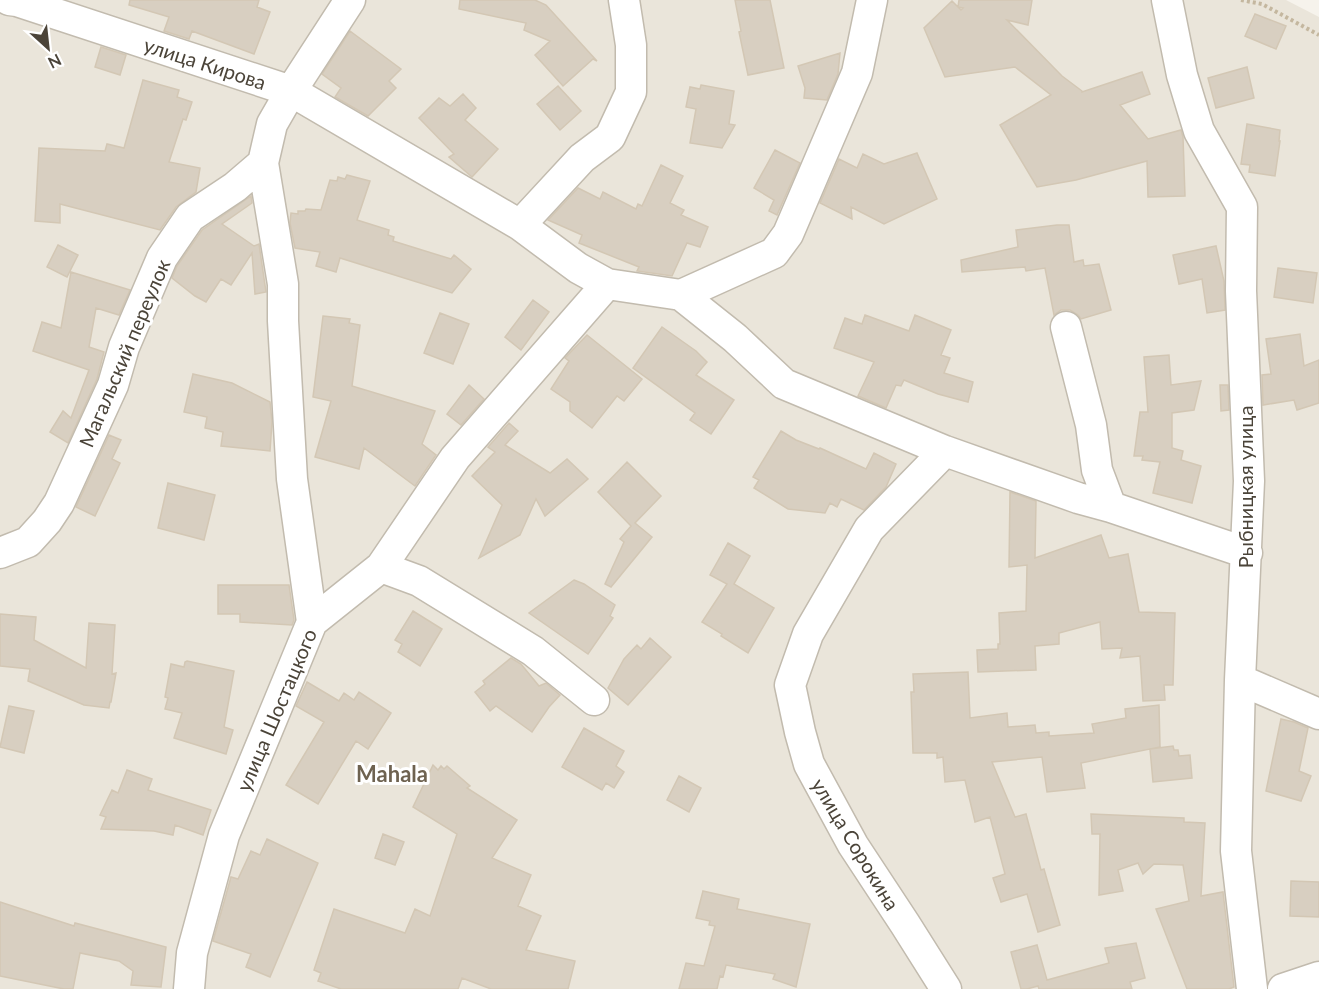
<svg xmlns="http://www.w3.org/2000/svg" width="1319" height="989" viewBox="0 0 1319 989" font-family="Lato,sans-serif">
  <rect width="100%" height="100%" fill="#f6f3ec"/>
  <!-- residential -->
  <path fill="#eae5da" d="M0,0H1286L1319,17V989H0Z"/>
  <!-- building -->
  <path fill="#d8cfc1" stroke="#d3c7b4" stroke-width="1.5" d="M130,0H259L257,7L270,12L254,54L192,31L189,39L164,31L169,17L129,5Z
    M460,0H535L546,5L597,61L593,59L563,86L535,55L550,41L524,30L526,23L459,9Z
    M735,0H770L784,68L748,75L739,32L741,31Z
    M959,0H1032L1028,25L1007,20L1062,76L1082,91V92L1142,72L1150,94L1120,105L1148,139L1181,130L1183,137L1185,196L1148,197L1147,161L1076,180L1037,187L1000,125L1051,95L1015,67L945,77L924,28L952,1L961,10L963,8L958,7Z
    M1255,14L1286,26L1276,49L1245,36Z
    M350,31L401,69L389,81L396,88L368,116L335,97L341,88L322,74Z
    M101,47L126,55L120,75L95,67Z
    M840,53L838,74L827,100L804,98L805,88L798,66Z
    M1247,67L1254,98L1216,108L1208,78Z
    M143,80L179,90L177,97L192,102L186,120L183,119L169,162L200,168L196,192L176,207L160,230L60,204V223L35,221L39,148L105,151L107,144L124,148Z
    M701,85L734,91L729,124L735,125L722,148L690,143L696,109L686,107L690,87L700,89Z
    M558,86L581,111L560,130L537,104Z
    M463,94L476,108L465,120L498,149L472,177L449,157L454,154L419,118L439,98L450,106Z
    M1247,124L1280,130L1279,141H1280L1275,176L1249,172L1250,165L1241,164Z
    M775,150L800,163L777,215L769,211L774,200L754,188Z
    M917,153L937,199L884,224L851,207L852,219L820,203L839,159L857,168L863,154L884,164Z
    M661,165L683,176L670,203L684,210L681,215L708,227L700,247L687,243L672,276L637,271L639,267L579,243L582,235L548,220L578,188L600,199L603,192L636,209L638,204L642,206Z
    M347,175L370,181L357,220L389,230L388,235L394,237L393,241L451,259L454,255L471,269L452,293L340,258L336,272L316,266L320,252L295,248L290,223L291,213L298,214V211H305L306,209L321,210L330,180L337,181L338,177L345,179Z
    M251,196L252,203L222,224L254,246L259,244L266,292L255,294L252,253L231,285L221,279L206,302L195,296L172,278L177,266L202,230Z
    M1057,225H1069L1074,262L1083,260L1084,266L1099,264L1111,310L1081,319L1078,315L1070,310H1061L1054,315L1045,268L1026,271L1025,267L962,272L961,260L1018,247L1016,230Z
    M58,245L78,255L67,277L47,267Z
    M1216,246L1224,281L1225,310L1207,313L1202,279L1179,284L1173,255Z
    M1278,268L1317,273L1313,303L1274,297Z
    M71,272L130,290L119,315L96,308L89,347L104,352L97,379L68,443L50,432L63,411L71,418L89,370L33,351L42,322L61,328Z
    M533,300L549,312L521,350L505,337Z
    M440,313L469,324L453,364L424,353Z
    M865,315L909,331L915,315L951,330L941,355L950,358L944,373L973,382L968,402L938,394L904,380L901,386L896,385L886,408L858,396L874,362L834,348L845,318L862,324Z
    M323,316L350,319L349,323L360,325L352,386L435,411L422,444L436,455L415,486L364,448L359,469L315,457L331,401L313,397Z
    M662,327L696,351L707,362L696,375L734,400L711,434L690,420L695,413L633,368Z
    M1300,334L1304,366L1319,360V403L1297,410L1294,400L1263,405L1262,375L1271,374L1266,339Z
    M587,335L642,379L624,401L617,396L592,428L570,411V402L551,389L569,361L565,358Z
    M1169,355L1171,385L1201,381L1194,410L1172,413V448L1183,451L1181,460L1201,466L1192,503L1153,493L1160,462L1142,460L1143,456H1134L1140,412H1148L1144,357Z
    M193,374L232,383L270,402L272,422L270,451L221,446L223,432L205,428L207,417L184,412Z
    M469,385L484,399L461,425L447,414Z
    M1220,385H1228L1229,410L1221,411Z
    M509,423L518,431L505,445L550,473L567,459L588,479L545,516L536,499L520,535L479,558L502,505L472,476L495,452L488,447Z
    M781,431L796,440L819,449L820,448L866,469L874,453L896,464L886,487L864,510L841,499L837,507L830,503L825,513L788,509L754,488L759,480L753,477Z
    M109,435L121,440L112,459L120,463L95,516L76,507Z
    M627,462L661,496L635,523L652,537L611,587L605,584L624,542L620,539L631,526L598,492Z
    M168,483L215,495L204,540L158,528Z
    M1010,492L1036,501L1035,558L1101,535L1109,558L1128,554L1139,612L1175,613L1173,685H1164L1165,700L1143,701L1140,656L1120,658L1122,648L1102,649L1100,622L1059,633V644L1035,646L1036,670L978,672L977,650L998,649V644H1000L999,613L1026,611L1027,565L1009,567Z
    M728,543L750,556L734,584L774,608L748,653L721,636L722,634L702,622L727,584L710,575Z
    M574,580L584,584L615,605L610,616L613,618L588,654L529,613Z
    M218,585H289L294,620L292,625L240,622V614H218Z
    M413,611L442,629L420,666L398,652L402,644L395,640Z
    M0,614L36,617L34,640L86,668L89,623L115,625L112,674L116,673L111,702H110L109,708L84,705L28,681L30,669L0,666Z
    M650,638L671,657L628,705L608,688L624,659L637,645L641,649Z
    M511,658L521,664L539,686L546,683L560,695L549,707L532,732L496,706L490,711L475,692L485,684L483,681Z
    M187,661L234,671L224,727L233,730L226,754L174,738L182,713L165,709L168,698L165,697L171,664L184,667L185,662Z
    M968,672L970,718L1007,713L1008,727L1035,725L1036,733L1049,732V736L1094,733L1092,724L1126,718L1125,709L1159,705L1160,747L1081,763L1085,788L1047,792L1042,757L992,762L1015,817L1026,814L1041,870L1044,869L1060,925L1038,932L1027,894L1001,902L993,878L1005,874L990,817L975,822L965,780L945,782L943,757L937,758V753H913L911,692H914L913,674Z
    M307,682L339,701L344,693L354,700L359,692L391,713L368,749L356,741L318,804L286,785L324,722L296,706Z
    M9,706L34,711L24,753L0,747Z
    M1281,719L1294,722L1308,728L1299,771L1311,776L1301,801L1266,791Z
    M584,728L624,751L616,766L624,772L614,788L606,783L602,790L562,767Z
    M1173,746L1174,750H1178L1179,756L1190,755L1192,778L1153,782L1150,749Z
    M433,765L438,770L441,766L444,769L447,766L470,786L467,788L517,820L492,858L531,875L518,906L541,916L526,950L575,961L568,989H491L462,978L458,989H341L318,981L321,973L314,970L334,909L405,933L415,909L430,916L457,834L413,807Z
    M127,770L152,779L148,790L211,810L203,835L175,825L173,835L154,831L101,829L106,817L100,815L112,790L118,793Z
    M679,776L701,788L689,812L667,800Z
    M1091,814L1184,818V822L1205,823L1201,896L1223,892L1234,987L1229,989H1187L1156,909L1189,901L1183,865L1154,864L1143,874L1138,863L1118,870L1123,891L1099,895L1100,834H1092Z
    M383,834L404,842L395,865L375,858Z
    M267,839L318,863L270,977L246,967L251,954L213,941L231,877L238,879L251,851L260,855Z
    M1291,881L1319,882V917L1290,916Z
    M703,891L739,899L737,909L810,924L796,987L773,979L775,974L726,965L723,977L720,976L717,989H679L686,963L704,966L715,926L709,925L710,921L696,918Z
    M0,902L74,926L75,923L166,947L161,987L131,985L133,971L119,961L80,953L73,989H64L0,976Z
    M1136,943L1145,978L1130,982L1132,989H1039L1038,986L1027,989H1021L1011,952L1037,945L1047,980L1109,963L1105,948Z"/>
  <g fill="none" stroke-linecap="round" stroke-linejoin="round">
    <!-- minor casing -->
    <g stroke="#c2bbae" stroke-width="33">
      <path id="minor" d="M9,0L17,1L291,91L520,225L578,268L607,284L681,295L735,338L784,384L945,451L1078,498L1111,507L1247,553
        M1167,0L1182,75L1199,131L1242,207L1241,291L1249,481L1240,680L1236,851L1252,989
        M520,225L582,158L610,137L631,92V45L624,0
        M681,295L774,253L788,234L857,73L872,0
        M1066,327L1091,425L1097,470L1111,507
        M945,451L869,529L808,634L790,685L800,732L809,764L853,845L905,924L946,989
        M0,553L28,542L47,521L59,503L113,385L124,347L162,258L190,217L235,187L263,163
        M381,567L419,581L533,651L594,700
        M312,622L292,479L283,321V284L263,163L272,124L291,91L350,0
        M1240,680L1319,714
        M189,989L192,953L224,835L312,622L381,567L455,458L607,284
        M1283,989L1319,977"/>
    </g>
    <!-- path -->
    <path stroke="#c4b79f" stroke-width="4" stroke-dasharray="3 3" stroke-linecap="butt" d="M1241,0L1262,4L1319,35"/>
    <!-- minor -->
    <use href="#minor" stroke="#fff" stroke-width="30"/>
  </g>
  <g text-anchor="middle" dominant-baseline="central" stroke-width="6" stroke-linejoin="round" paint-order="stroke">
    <!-- street labels -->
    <g font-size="20" fill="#4b4439" stroke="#fff">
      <text transform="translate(205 63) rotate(18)">улица Кирова</text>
      <text transform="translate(124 353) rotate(-67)">Магальский переулок</text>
      <text transform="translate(1245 487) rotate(-90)">Рыбницкая улица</text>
      <text transform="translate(276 710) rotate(-67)">улица Шостацкого</text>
      <text transform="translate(856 844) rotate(59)">улица Сорокина</text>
    </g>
    <!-- quarter labels -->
    <g font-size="22" font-weight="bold" fill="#6e6250" stroke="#fff">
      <text x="392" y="773">Mahala</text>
    </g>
  </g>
  <!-- north arrow -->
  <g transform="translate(48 48) rotate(153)" stroke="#ffffff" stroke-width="4.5" paint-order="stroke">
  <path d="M0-4.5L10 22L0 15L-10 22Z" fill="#4b4439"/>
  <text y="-9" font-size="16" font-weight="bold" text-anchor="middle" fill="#4b4439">N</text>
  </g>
</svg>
